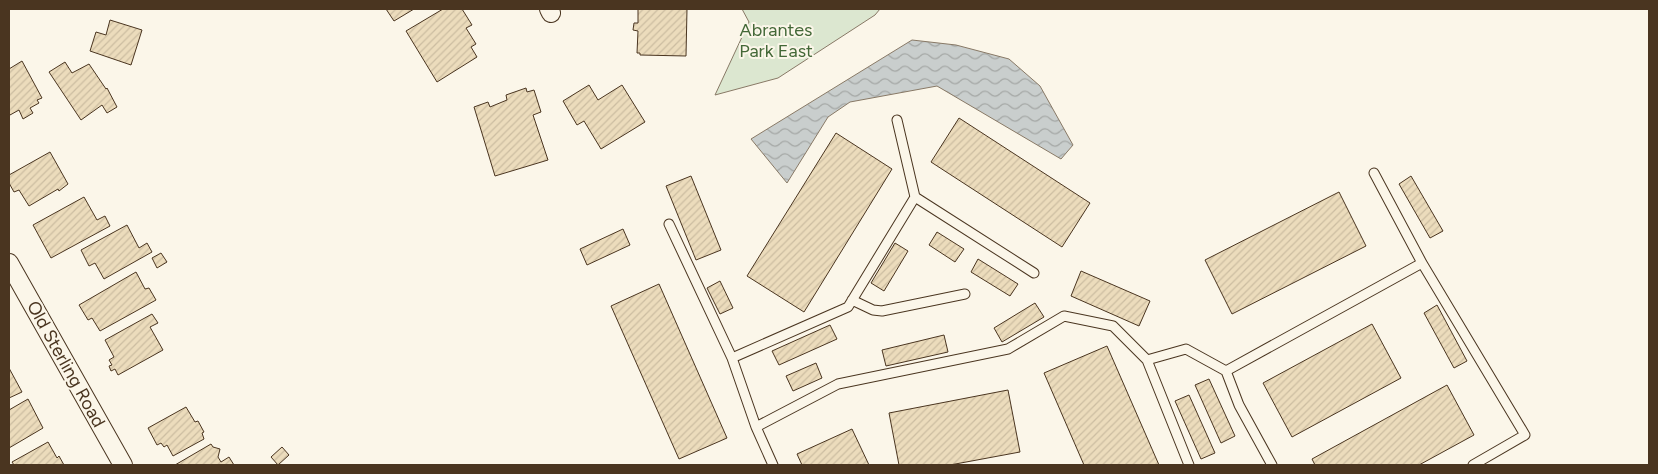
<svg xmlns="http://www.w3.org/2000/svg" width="1658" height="474" viewBox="0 0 1658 474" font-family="Figtree,sans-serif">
  <defs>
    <pattern id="water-waves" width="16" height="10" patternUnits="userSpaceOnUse" patternTransform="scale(1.25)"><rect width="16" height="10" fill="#c9cecd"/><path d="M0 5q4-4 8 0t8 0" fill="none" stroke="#a5a8a6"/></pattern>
    <pattern id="building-hatch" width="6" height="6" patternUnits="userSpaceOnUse" patternTransform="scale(1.25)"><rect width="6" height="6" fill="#ecdcbc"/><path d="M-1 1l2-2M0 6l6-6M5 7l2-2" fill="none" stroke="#ccbda1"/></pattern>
  </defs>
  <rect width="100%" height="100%" fill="#fbf6e9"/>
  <!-- green -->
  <path fill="#dce7d0" stroke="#887966" d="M742,9H880L875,15L778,78L715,95L749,22Z"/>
  <!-- water -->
  <path fill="url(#water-waves)" stroke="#887966" d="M912,40L956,45L1009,59L1040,86L1073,145L1061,159L937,86L850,102L828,117L787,183L751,139Z"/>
  <!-- building -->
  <path fill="url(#building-hatch)" stroke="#4a3520" d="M386,9H414L394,21Z
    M443,9H462L472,25L466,28L476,44L471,47L477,57L437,82L406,31Z
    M638,9H687L686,56L640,55V53H637L638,31L633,30L634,23H638Z
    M110,20L142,30L131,65L90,51L96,32L106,35Z
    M22,61L42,98L37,100L39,103L30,108L33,113L23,119L19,110L10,115L9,113V69Z
    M65,62L72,73L89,64L106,89L107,88L117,107L107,113L102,105L81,120L49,72Z
    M589,85L598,100L622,85L645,122L601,149L584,121L577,125L563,101Z
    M526,88L527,92L534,90L541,112L533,115L548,160L495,176L474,107L488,102L490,107L507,100L506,95Z
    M959,118L1090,203L1062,247L931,162Z
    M836,133L892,169L804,312L747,276Z
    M50,152L68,184L59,191L58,189L29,206L19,190L14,192L9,183V175Z
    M691,176L721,250L696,260L666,186Z
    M1411,176L1443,231L1430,238L1399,184Z
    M1339,192L1366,246L1232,314L1205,260Z
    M84,197L97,220L105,216L110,226L51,258L33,225Z
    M127,225L139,248L147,243L152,252L104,279L95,263L89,266L81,250Z
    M623,229L630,245L587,265L580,249Z
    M937,232L964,249L955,262L929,245Z
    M895,243L908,251L884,291L871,283Z
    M161,253L167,262L157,268L152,258Z
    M978,259L1018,284L1010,296L971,272Z
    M1081,271L1150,301L1139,326L1071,296Z
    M136,272L145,289L149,288L156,300L100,331L92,318L88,320L79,305Z
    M720,281L733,308L720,314L707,288Z
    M659,284L727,438L679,459L611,306Z
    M1035,303L1044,317L1002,342L994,328Z
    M1437,305L1467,361L1454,368L1424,313Z
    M152,314L158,323L150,327L163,350L118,375L115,369L111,371L109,366L112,365L109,360L114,357L105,340Z
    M1372,324L1401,378L1292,437L1263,383Z
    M830,325L837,339L779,365L772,351Z
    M944,335L948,352L886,366L882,350Z
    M1107,346L1159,465H1084L1044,373Z
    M816,363L822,378L793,391L786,376Z
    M9,368L22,392L9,398Z
    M1209,379L1235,436L1221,443L1195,385Z
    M1447,385L1474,435L1419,465H1315L1312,459Z
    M1008,390L1020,452L950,465H899L889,413Z
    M1189,395L1215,453L1201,459L1175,401Z
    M28,399L43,428L9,448V410Z
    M186,407L195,422L198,421L204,432L202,433L204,439L173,456L167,445L164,447L161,443L157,445L148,428Z
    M852,429L869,465H802L797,454Z
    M48,442L57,458L59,456L64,465H14L12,462Z
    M211,444L213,447L220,449L218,457L221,462L229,457L234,465H175Z
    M282,447L289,455L278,465L271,457Z"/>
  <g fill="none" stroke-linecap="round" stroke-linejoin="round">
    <!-- service casing -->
    <g stroke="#4a3520" stroke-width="11">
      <path id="service" d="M897,120L915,197
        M1374,173L1422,263L1525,435L1473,465
        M669,224L732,358L756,427L773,465
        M852,300L873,310L882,311L965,294
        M732,358L848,307L915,197L1034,273
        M1147,360L1186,349L1226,371L1239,405L1272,465
        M1226,371L1422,263
        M756,427L838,384L1008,349L1064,316L1113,326L1147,360L1189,465"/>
    </g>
    <!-- minor casing -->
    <g stroke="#4a3520" stroke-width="20">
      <path id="minor" d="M549,9L551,13
        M9,263L123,465"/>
    </g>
    <!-- service -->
    <use href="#service" stroke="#fbf6e9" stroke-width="9"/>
    <!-- minor -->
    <use href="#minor" stroke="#fbf6e9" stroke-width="18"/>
  </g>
  <g text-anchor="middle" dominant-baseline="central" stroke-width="4" stroke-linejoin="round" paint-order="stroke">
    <!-- park labels -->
    <g font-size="18" fill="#436837" stroke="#fbf6e9">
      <text x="776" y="30">Abrantes<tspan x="776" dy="21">Park East</tspan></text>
    </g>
    <!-- street labels -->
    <g font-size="18" fill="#4a3520" stroke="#fbf6e9">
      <text transform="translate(66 364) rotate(61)">Old Sterling Road</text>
    </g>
  </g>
  <!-- border -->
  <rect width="1658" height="474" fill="none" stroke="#4a3520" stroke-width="20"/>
</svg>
